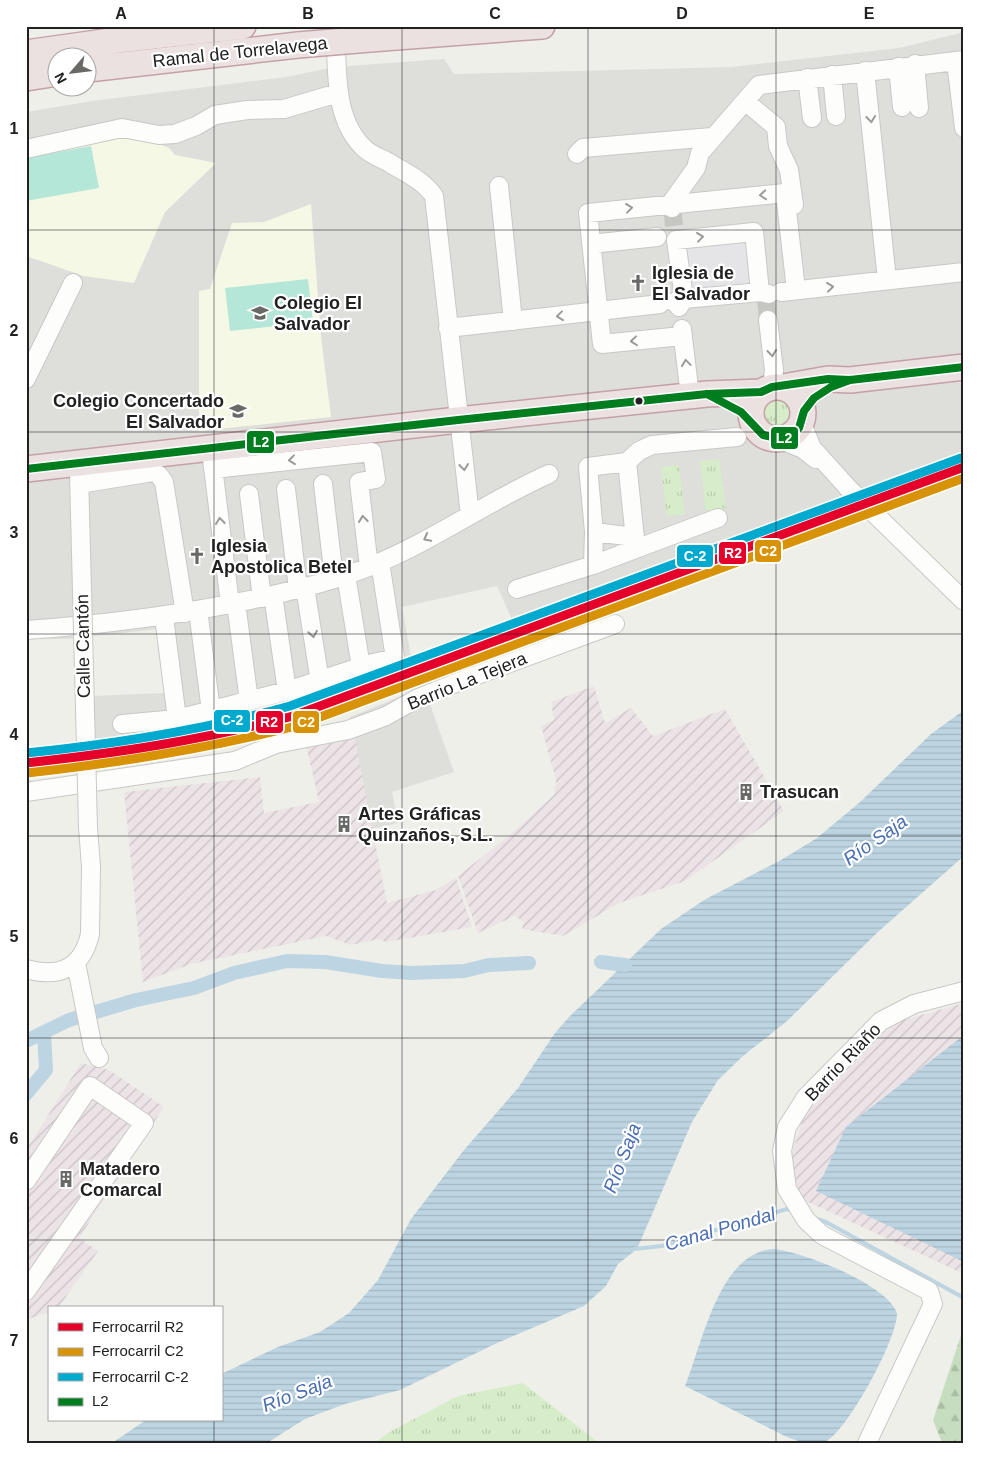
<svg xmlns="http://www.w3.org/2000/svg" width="990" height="1469" viewBox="0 0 990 1469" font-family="Helvetica,sans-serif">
  <defs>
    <pattern id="industrial-furrows" width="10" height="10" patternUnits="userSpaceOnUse" patternTransform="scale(1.25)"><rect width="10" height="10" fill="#ece3e7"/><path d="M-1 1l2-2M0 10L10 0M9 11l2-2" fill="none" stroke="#cac2c6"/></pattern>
    <pattern id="grass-tufts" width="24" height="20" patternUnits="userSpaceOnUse" patternTransform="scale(1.25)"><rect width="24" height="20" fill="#d7edc9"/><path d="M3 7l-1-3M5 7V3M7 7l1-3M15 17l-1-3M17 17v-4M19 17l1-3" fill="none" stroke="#b8cbac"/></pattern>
    <pattern id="forest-firs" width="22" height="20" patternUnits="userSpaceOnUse" patternTransform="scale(1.25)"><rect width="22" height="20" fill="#c6debf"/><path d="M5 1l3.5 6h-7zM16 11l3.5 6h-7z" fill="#aabea4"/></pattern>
    <pattern id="water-rules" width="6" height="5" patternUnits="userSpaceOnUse" patternTransform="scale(1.25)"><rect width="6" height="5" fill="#bdd5e2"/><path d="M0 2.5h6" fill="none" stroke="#a2b7c2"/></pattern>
  </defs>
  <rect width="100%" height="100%" fill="#efefea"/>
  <!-- residential -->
  <path fill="#dededb" d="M964,32V459L513,622L497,586L402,607L412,662L305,701L236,721L95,747L92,696L165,693L159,629L68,639H26V112L92,101L286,77L334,67L444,59L454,74L731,67L899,48Z
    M424,687L454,772L392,792L398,823L372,829L350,717Z"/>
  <!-- industrial -->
  <path fill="url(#industrial-furrows)" d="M594,686L605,723L631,708L653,736L725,709L784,811L685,881L619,903L563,936L522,929L524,922L515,916L478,933L458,876L510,835L554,795L556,780L541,726L554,720L551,702Z
    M354,735L387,903L436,890L456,878L472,927L386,942L379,939L351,945L326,936L191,964L143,982L124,792L260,777L264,813L319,802L306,745Z
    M964,1003V1274L795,1196L790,1158L804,1115L893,1023Z
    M81,1063L109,1070L164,1107L79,1238L98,1251L58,1308H49V1312L26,1320V1150Z"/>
  <!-- education -->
  <path fill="#f6f8e6" d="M119,134L146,139L169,148L175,155L216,163L165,212L134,283L84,276L26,256V153Z
    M311,204L321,337L331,417L199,431V291L210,289L232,223L264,222Z"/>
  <!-- grass -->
  <path fill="url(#grass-tufts)" d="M763 413a15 15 0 1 1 30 0a15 15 0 1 1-30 0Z
    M719,459L726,508L706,511L700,461Z
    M679,465L685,514L667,516L661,467Z
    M523,1383L599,1443H374L391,1431L458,1396Z"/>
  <!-- forest -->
  <path fill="url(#forest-firs)" d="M964,1326V1443H942L933,1420Z"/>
  <!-- pitch -->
  <path fill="#b5e7d9" d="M91,146L99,188L26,201V158Z
    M308,279L313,322L230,331L225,288Z"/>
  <!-- plaza -->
  <path fill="#e5e5e8" d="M746,241L748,244L750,281L747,284L692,288L687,248Z"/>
  <!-- water -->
  <path fill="url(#water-rules)" d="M964,710V856L879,931L787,1021L743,1056L718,1080L692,1122L637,1249L618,1264L606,1286L584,1306L497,1343L400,1390L345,1404L305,1419L267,1443H112L146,1420H221V1374L278,1347L320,1332L349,1313L378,1280L411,1219L464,1150L518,1088L555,1033L570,1016L661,929L704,900L781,860L817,838L860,802L931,734Z
    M960,1038L964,1044V1262L816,1191L846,1127Z
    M774,1249C803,1252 887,1284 897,1313C898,1338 847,1432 825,1442C813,1447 798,1441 787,1437L685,1386C702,1345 719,1251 774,1249Z"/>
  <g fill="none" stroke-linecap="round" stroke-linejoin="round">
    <!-- stream -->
    <path stroke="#bdd5e2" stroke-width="4" d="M814,1218L826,1222L964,1298
      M634,1249L662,1246L787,1209L793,1211"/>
    <!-- canal -->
    <path stroke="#bdd5e2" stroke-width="14" d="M601,962L625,965
      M26,1041L69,1020L136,1000L194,988L234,973L287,961L325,962L382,971L412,973L464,971L489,965L529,963
      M26,1094L46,1070L44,1032"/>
    <!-- minor-tunnel -->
    <path stroke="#c6c6c2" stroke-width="18" stroke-dasharray="18 9" stroke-linecap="butt" d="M672,208L675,233
      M766,298L768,320"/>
    <!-- minor casing -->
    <g stroke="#c8c8c6" stroke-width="20">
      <path id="minor" d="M335,26C338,67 332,119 365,149C371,155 381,158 388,162C404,172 423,180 434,196L470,515
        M956,61L964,128
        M915,64L919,108
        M898,67L902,107
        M865,71L887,280
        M832,75L836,116
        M807,78L812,118
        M745,101L776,127L778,146L789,170L794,205
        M26,149L122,128L159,135L175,134L196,126L215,115L247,110L284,109L338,93
        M577,154L583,148L712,137
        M499,186L513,321
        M672,208L671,203L696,168L700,153L759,85L964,60
        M591,244L657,237
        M781,292L964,272
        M674,302L684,299L760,292L769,294
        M679,307L684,299L676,240L754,232L760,292
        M768,320L774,370L772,387
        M448,328L660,304
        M682,329L690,396
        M682,336L602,344L588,213L785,193L796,290
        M26,379L73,283
        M802,424L812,448L850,490
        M778,439L803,449L816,459
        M212,459L230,604
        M627,462L636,548
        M213,469L372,452L376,479L359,482L369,567
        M79,473L81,552
        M79,484L153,472L159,475L164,482L185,613
        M323,484L334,578
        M286,489L298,589
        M249,494L262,598
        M882,521L964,601
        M594,532L635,537
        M593,565L594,532L588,467L627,462L639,451L652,445L737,437
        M346,575L361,667
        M305,587L320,682
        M517,589L593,565L718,518
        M273,595L287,691
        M236,603L249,701
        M198,610L211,711
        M164,617L177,719
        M26,630C112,624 189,614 273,595C306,587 340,579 371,566C433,541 488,501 549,474
        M122,724L177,719L287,691L369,664L395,658L380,562
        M26,792L235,761L276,744L348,730L386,716L418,698L453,684L615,624
        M76,963L93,1048L99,1058
        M26,969C59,978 82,969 90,934L91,867L88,827
        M26,1181L90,1086L144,1123L26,1291
        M867,1443L933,1304L929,1291L822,1235L806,1220L787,1189L782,1151L787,1127L806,1097L881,1021L914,1004L964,991"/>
    </g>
    <!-- highway casing -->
    <g stroke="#c5a1a6" stroke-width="28">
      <path id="highway" d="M370,39L542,26
        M26,53L118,40L243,26
        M88,69L298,45
        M26,78L58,73
        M751 413a26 26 0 1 1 52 0a26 26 0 1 1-52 0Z
        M783,387L828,379L850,380L964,367
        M26,469L458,420L707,394L761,392"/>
    </g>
    <!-- minor -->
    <use href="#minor" stroke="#fdfdfc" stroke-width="18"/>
    <!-- highway -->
    <use href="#highway" stroke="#ebe1e0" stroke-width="25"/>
    <!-- rail casing -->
    <g stroke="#cbcbcb" stroke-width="5.5">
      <path id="rail" d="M26,770C118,761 208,748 297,723L964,474"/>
    </g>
    <!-- rail -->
    <use href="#rail" stroke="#fff" stroke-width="4" stroke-dasharray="11" stroke-linecap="butt"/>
    <!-- minor-bridge casing -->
    <g stroke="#c8c8c6" stroke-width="20" stroke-linecap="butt">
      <path id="minor-bridge" d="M850,490L882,521
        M81,552L88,827"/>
    </g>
    <!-- highway-bridge casing -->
    <g stroke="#c5a1a6" stroke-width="28" stroke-linecap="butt">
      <path id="highway-bridge" d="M298,45L370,39"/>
    </g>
    <!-- minor-bridge -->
    <use href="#minor-bridge" stroke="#fdfdfc" stroke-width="18"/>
    <!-- highway-bridge -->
    <use href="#highway-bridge" stroke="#ebe1e0" stroke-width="25"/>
    <!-- bus-1 casing -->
    <g stroke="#fff" stroke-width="11">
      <path id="bus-1" d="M707,394L741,412L763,435L782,439L791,435L799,428L804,411L814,398L831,387L850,380
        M26,469L458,420L707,394L761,392L772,387L828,379L850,380L964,367"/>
    </g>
    <!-- bus-1 -->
    <use href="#bus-1" stroke="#007d1e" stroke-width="8"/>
    <!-- rail-1 casing -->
    <g stroke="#fff" stroke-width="12">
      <path id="rail-1" d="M26,763C117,753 205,740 293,716L964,467"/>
    </g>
    <!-- rail-2 casing -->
    <g stroke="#fff" stroke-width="12">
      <path id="rail-2" d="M27,773C118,763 207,749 296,726L964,478"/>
    </g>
    <!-- rail-3 casing -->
    <g stroke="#fff" stroke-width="12">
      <path id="rail-3" d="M26,753C116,744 203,730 290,706L961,458"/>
    </g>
    <!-- rail-1 -->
    <use href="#rail-1" stroke="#e4002b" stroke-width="9"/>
    <!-- rail-2 -->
    <use href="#rail-2" stroke="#d79205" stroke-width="9"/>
    <!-- rail-3 -->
    <use href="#rail-3" stroke="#00a9ce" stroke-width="9"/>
  </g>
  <!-- one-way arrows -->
  <defs><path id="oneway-chevron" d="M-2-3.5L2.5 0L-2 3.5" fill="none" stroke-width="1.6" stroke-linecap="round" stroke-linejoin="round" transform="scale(1.25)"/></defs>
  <g stroke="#9a9a99">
    <use href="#oneway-chevron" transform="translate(871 119) rotate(84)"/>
    <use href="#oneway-chevron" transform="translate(763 195) rotate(175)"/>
    <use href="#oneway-chevron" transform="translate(629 208) rotate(-7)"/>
    <use href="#oneway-chevron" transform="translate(700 237) rotate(-7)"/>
    <use href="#oneway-chevron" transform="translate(830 287) rotate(-6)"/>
    <use href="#oneway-chevron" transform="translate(560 316) rotate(173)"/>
    <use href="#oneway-chevron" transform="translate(634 341) rotate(174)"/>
    <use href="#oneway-chevron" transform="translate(772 353) rotate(84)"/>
    <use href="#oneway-chevron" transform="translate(686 363) rotate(-98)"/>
    <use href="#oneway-chevron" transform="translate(292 460) rotate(174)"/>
    <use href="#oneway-chevron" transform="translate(464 467) rotate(83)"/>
    <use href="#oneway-chevron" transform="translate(363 519) rotate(-97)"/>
    <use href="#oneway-chevron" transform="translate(220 521) rotate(-97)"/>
    <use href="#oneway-chevron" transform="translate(427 538) rotate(152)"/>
    <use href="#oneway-chevron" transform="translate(313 634) rotate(81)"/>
  </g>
  <!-- grid -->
  <path fill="none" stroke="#212121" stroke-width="1" stroke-opacity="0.55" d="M214,26V1308M402,26V1443M588,26V1443M776,26V1443M26,230H964M26,432H964M26,634H964M26,836H964M26,1038H964M26,1240H964M214,1420V1443"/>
  <!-- icons -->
  <defs>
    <g id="church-bare" transform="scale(1.35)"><path d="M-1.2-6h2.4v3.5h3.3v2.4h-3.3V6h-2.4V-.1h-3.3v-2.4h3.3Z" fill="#696967" stroke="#fff" stroke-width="2.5" paint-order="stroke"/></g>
    <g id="school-bare" transform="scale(1.35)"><path d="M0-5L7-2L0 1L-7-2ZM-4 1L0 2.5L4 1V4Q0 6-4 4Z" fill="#696967" stroke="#fff" stroke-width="2.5" paint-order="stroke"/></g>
    <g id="building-bare" transform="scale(1.35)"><path d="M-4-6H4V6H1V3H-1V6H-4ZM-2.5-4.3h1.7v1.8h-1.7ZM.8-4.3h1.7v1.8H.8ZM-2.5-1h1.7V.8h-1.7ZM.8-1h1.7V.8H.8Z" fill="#696967" stroke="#fff" stroke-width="2.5" paint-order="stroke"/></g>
  </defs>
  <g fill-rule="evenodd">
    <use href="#church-bare" x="638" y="283"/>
    <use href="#school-bare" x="260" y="313"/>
    <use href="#school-bare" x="238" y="411"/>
    <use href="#church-bare" x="197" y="556"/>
    <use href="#building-bare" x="746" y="792"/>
    <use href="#building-bare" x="344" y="824"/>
    <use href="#building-bare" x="66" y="1179"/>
  </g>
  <!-- markers -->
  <circle fill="#212121" stroke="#fff" stroke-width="2" cx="639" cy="401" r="4.5"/>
  <g text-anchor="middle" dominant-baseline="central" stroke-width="4.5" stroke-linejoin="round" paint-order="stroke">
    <!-- street labels -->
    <g font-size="18" fill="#212121" stroke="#fff">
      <text transform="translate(240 52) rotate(-6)">Ramal de Torrelavega</text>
      <text transform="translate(83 646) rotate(-91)">Calle Cantón</text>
      <text transform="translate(467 681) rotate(-22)">Barrio La Tejera</text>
      <text transform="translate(843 1062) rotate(-46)">Barrio Riaño</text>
    </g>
    <!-- poi labels -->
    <g font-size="18" font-weight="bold" fill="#212121" stroke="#fff" text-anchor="start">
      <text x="652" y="273">Iglesia de<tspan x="652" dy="21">El Salvador</tspan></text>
      <text x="274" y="303">Colegio El<tspan x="274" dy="21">Salvador</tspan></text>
      <text x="224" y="401" text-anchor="end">Colegio Concertado<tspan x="224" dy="21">El Salvador</tspan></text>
      <text x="211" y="546">Iglesia<tspan x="211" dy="21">Apostolica Betel</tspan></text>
      <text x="760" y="792">Trasucan</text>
      <text x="358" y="814">Artes Gráficas<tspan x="358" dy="21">Quinzaños, S.L.</tspan></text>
      <text x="80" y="1169">Matadero<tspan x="80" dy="21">Comarcal</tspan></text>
    </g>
    <!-- water labels -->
    <g font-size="19" font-style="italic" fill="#4b6fb3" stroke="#fff">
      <text transform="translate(875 840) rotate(-35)">Río Saja</text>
      <text transform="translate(622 1158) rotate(-69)">Río Saja</text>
      <text transform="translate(720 1229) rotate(-16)">Canal Pondal</text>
      <text transform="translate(297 1393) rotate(-21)">Río Saja</text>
    </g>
  </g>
  <g stroke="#fff" stroke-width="2">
    <rect x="770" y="426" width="29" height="24" rx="5" fill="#007d1e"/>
    <rect x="246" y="430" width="29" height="24" rx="5" fill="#007d1e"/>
    <rect x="754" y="539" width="28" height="24" rx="5" fill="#d79205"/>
    <rect x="718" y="541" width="29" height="24" rx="5" fill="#e4002b"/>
    <rect x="676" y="544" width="38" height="24" rx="5" fill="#00a9ce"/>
    <rect x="213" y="709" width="38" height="24" rx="5" fill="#00a9ce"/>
    <rect x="255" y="710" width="29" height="24" rx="5" fill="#e4002b"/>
    <rect x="292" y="710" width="28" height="24" rx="5" fill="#d79205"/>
  </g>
  <g font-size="14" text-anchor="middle" font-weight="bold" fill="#fff">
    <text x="784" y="443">L2</text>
    <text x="261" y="447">L2</text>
    <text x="768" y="556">C2</text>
    <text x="733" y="558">R2</text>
    <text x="695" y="561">C-2</text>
    <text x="232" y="725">C-2</text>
    <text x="269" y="727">R2</text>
    <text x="306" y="727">C2</text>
  </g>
  <!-- border -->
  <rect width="990" height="1469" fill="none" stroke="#ffffff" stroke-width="55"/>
  <!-- legend -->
  <rect x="48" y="1306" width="175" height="115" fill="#ffffff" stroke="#a6a6a6"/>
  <rect x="58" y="1323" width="25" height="8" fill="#e4002b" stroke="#a6a6a6"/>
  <text x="92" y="1332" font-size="15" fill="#212121">Ferrocarril R2</text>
  <rect x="58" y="1348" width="25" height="8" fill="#d79205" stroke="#a6a6a6"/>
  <text x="92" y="1356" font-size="15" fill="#212121">Ferrocarril C2</text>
  <rect x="58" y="1373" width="25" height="8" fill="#00a9ce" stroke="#a6a6a6"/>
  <text x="92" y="1382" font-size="15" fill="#212121">Ferrocarril C-2</text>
  <rect x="58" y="1398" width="25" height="8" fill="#007d1e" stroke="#a6a6a6"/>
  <text x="92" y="1406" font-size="15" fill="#212121">L2</text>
  <!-- north arrow -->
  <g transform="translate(72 72) rotate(242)"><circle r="24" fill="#ffffff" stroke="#a6a6a6"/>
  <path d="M0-4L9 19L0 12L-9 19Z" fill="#696967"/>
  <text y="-8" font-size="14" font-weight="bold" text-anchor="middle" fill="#212121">N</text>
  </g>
  <rect x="28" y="28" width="934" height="1414" fill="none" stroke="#212121" stroke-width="2"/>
  <g font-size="16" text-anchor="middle" font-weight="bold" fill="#212121">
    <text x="121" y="19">A</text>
    <text x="308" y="19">B</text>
    <text x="495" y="19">C</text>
    <text x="682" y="19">D</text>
    <text x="869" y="19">E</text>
    <text x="14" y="134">1</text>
    <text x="14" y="336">2</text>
    <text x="14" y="538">3</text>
    <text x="14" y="740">4</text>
    <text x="14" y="942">5</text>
    <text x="14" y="1144">6</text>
    <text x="14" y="1346">7</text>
  </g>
</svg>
